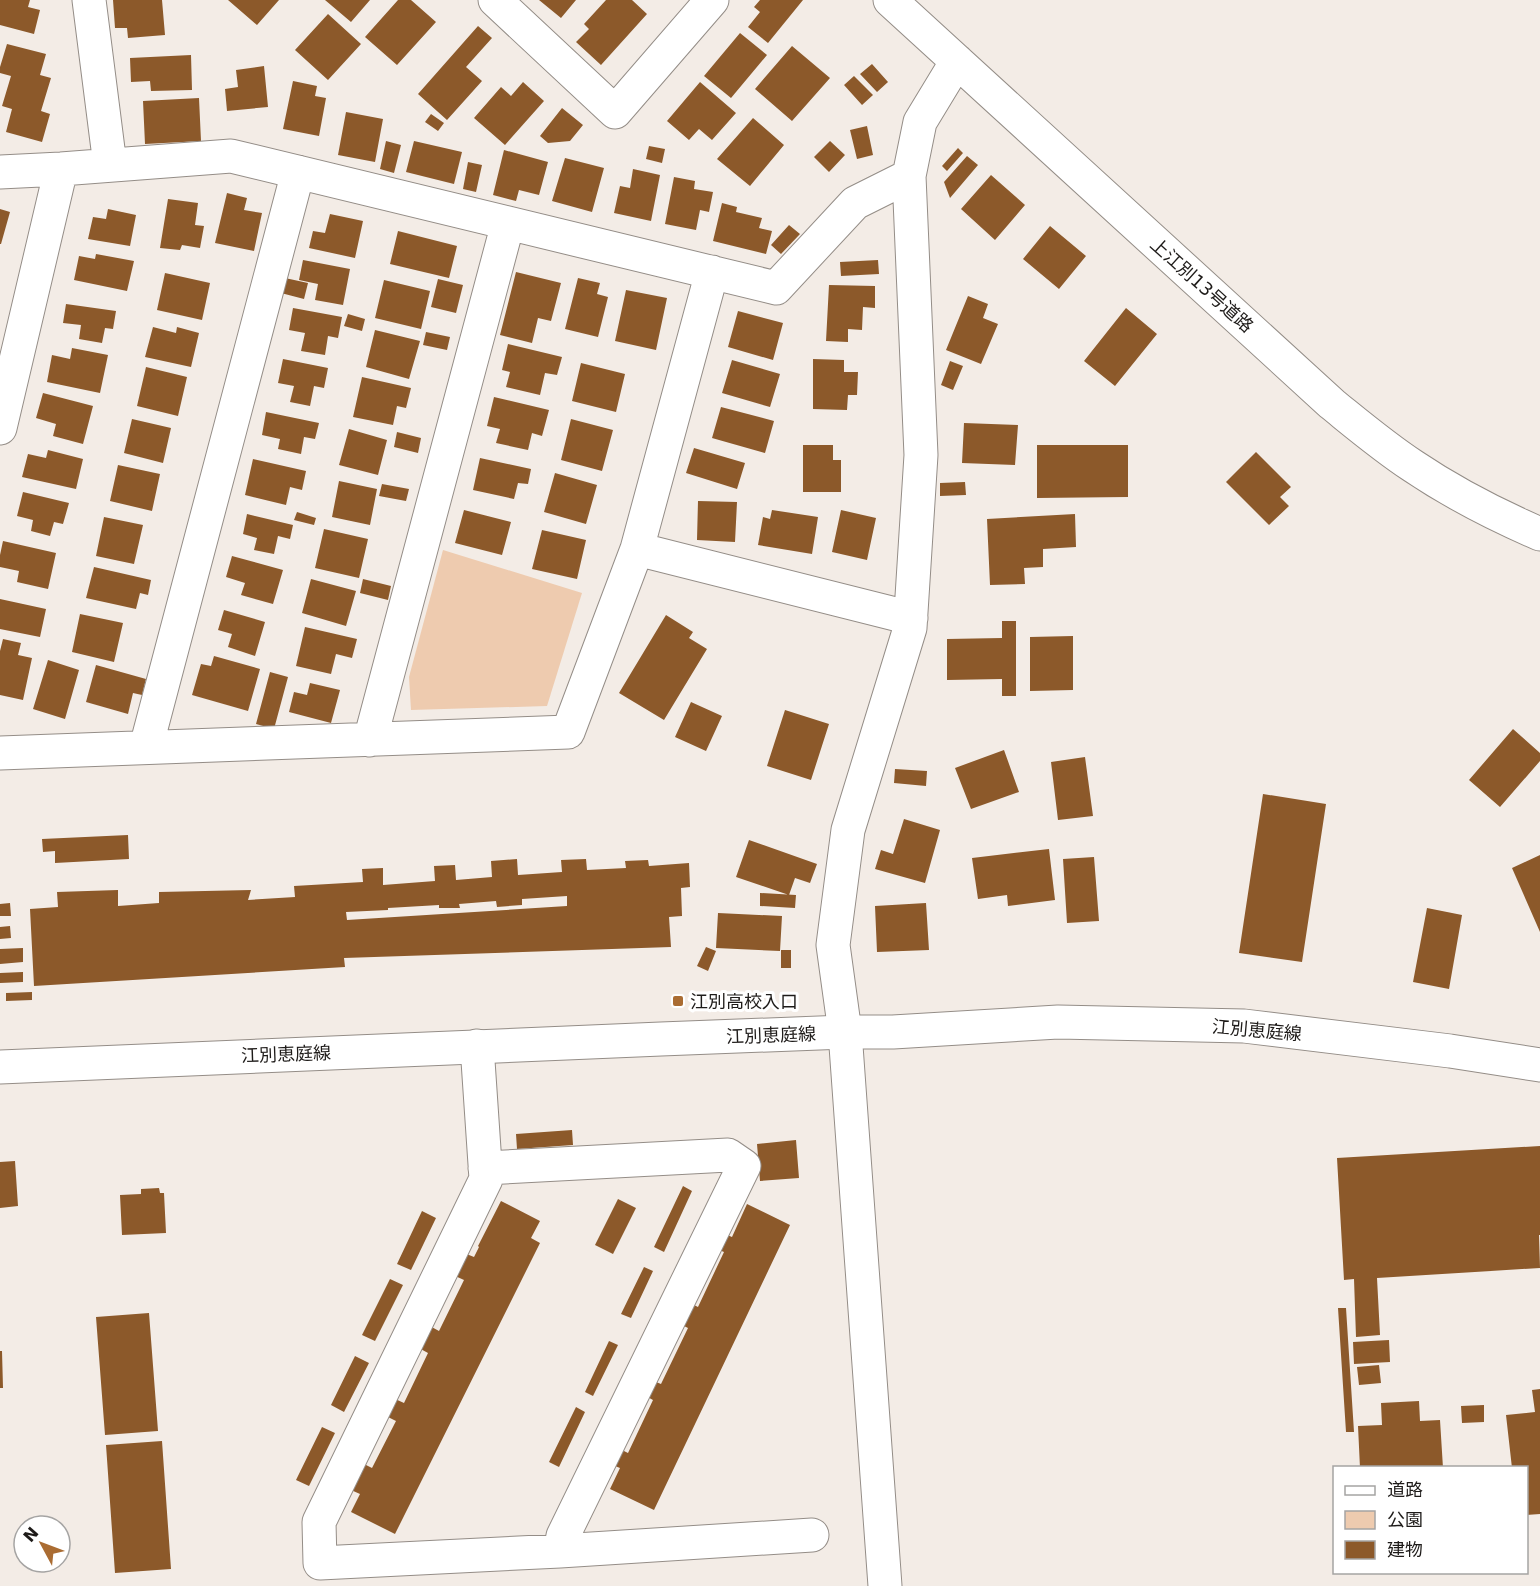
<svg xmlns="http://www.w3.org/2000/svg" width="1540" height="1586" viewBox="0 0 1540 1586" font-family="'DejaVu Sans','Noto Sans JP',sans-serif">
  <rect width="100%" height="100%" fill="#f3ece6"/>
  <!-- green -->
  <path fill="#eecbaf" d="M443,550L582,593L547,706L411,710L409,677Z"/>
  <!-- building -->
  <path fill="#8c592a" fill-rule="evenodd" d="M0,0H30L28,7L40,10L34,34L0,25Z
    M113,0H162L165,35L128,38L127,28H115Z
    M228,0H279L257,25Z
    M325,0H370L351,22Z
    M398,0H411L436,22L397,65L365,37Z
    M539,0H576L561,18Z
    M606,0H632L647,14L601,65L576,42L589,29L584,24Z
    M760,0H803L768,43L748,27L760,12L754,7Z
    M328,14L361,44L328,80L295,50Z
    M478,26L492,38L466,67L482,81L447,120L418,94Z
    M740,33L767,55L731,98L704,76Z
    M7,44L46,54L40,75L51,78L41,111L50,114L42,142L6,132L12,109L2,106L11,76L0,73V67Z
    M792,46L830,78L792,121L755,89Z
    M191,55L192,90L151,91L150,81L131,82L130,58Z
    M872,64L888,82L877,92L860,74Z
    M264,66L268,107L227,111L225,89L238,87L236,70Z
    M854,76L873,95L862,105L844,85Z
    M293,81L317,86L315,96L326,98L319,136L283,129Z
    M523,82L544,101L505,145L474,118L501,87L511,96Z
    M700,82L736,113L712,140L699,129L689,140L667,121Z
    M199,98L201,141L145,144L143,101Z
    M562,108L583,125L570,141L548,143L540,136Z
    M346,112L383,119L375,162L338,155Z
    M431,114L444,123L438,131L425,122Z
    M753,118L784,145L750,186L717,159Z
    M867,126L873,155L857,159L850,130Z
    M386,141L401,145L394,173L380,169Z
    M414,141L462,152L454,184L406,172Z
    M830,141L845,155L829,172L814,157Z
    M649,146L665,149L662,163L646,159Z
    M958,148L963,153L947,171L942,166Z
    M504,150L548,162L539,195L519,190L516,201L493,195Z
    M967,156L978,165L950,198L944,182Z
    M565,158L604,168L592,212L552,201Z
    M468,162L482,165L476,192L463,189Z
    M633,169L660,175L651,221L614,213L620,186L630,188Z
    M991,175L1025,205L995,240L961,209Z
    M674,177L695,181L694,189L713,192L709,212L700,210L696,230L665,224Z
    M227,193L247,198L244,210L262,213L254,251L215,243Z
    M168,199L198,203L195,225L204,226L200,248L182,245L180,250L160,248Z
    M722,203L737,207L736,212L762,218L759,228L772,231L766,254L713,241Z
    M0,209L10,212L1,244H0Z
    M108,209L136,215L130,246L88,239L93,217L106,219Z
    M330,214L363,221L355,258L309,248L313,231L325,233Z
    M789,225L800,234L781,254L771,245Z
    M1050,226L1086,256L1059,289L1023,259Z
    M398,231L457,246L449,278L390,264Z
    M96,254L134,261L127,291L74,280L79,256L95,259Z
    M303,260L350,269L343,305L315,300L318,284L299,280Z
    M878,260L879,274L841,276L840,262Z
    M516,272L561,283L551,321L538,318L532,343L500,335Z
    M165,273L210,283L202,320L157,310Z
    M285,278L308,283L304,299L281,293Z
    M578,278L600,283L597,294L608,297L598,337L565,329Z
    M438,279L463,285L456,313L431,307Z
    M384,280L430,291L421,329L375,318Z
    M829,285L875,286V308L863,307L862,330L848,329V342L826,341Z
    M626,290L667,298L656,350L615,341Z
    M968,296L988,304L983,318L998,324L981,364L946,350Z
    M66,304L116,311L113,329L105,328L102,343L79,339L81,325L63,323Z
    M293,308L342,317L338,338L328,336L325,355L301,351L305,333L289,330Z
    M1126,308L1157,334L1115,386L1084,361Z
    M738,311L783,323L773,360L728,347Z
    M348,314L365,319L362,331L344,326Z
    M153,327L176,333L177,327L199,333L191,367L145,357Z
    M375,330L420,341L409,379L366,367Z
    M426,332L450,337L447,350L423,345Z
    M508,344L562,357L557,375L545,373L540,395L506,387L510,372L502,370Z
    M72,348L108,355L100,393L47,382L52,355L70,359Z
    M283,359L328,368L324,388L314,386L310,406L290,402L294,386L278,383Z
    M813,359L844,360V372H858L857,395H848L847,410L813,409Z
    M732,360L780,374L770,407L722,393Z
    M950,361L963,366L953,390L941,385Z
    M581,363L625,374L616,412L572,401Z
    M146,367L187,377L178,416L137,406Z
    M362,377L411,388L406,408L397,406L393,425L353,417Z
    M43,393L93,406L83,444L53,436L56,424L36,418Z
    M494,397L549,410L542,436L532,433L528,450L496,443L500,429L487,426Z
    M721,407L774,421L765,453L712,438Z
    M266,412L319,423L315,439L304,437L301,454L278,449L280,439L262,435Z
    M132,419L171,428L163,463L124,453Z
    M571,419L613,430L602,471L561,460Z
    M964,423L1018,425L1015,465L962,463Z
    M349,429L387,440L378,475L339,465Z
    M397,432L421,438L418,453L394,447Z
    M803,445H833V460H841V492H803Z
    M1037,445H1128V497L1037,498Z
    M694,448L745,463L737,489L686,473Z
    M48,450L83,459L76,489L22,477L28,454L46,458Z
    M1256,452L1291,487L1280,497L1289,506L1269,525L1226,482Z
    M480,458L531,469L528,484L518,483L514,499L473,490Z
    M253,459L306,471L302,490L290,487L286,505L245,495Z
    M118,465L160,474L152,511L110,501Z
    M555,473L597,485L586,524L544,512Z
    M339,481L377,489L370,525L332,517Z
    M965,482L966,495L940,496V483Z
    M382,484L409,489L406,501L379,496Z
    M23,492L69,503L63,524L54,522L50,536L31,531L33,520L17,516Z
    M698,501L737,502L735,542L697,540Z
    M464,510L511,522L502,555L455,543Z
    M772,510L818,517L812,554L758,545L763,517L770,519Z
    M841,510L876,518L867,560L832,552Z
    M297,512L316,518L314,525L294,520Z
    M247,514L293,525L290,539L278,536L274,554L254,550L257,538L243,534Z
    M1075,514L1076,547L1043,549V567L1024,568L1025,584L990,585L987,519Z
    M104,517L143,525L134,564L96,556Z
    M324,529L368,539L359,578L315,568Z
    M542,530L586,540L577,579L532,569Z
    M3,541L56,553L48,589L17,582L19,571L0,567V555Z
    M232,556L283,570L273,604L241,595L245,583L226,577Z
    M94,567L151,580L148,595L140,593L136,609L86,598Z
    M311,579L356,591L346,626L302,613Z
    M363,579L391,586L388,600L360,593Z
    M0,599L46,609L40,637L0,629Z
    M224,610L265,622L255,656L228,647L232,634L218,630Z
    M80,614L123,623L114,662L72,652Z
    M666,615L693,632L689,638L707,649L664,720L619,693Z
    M1002,621H1016V696H1002V679L947,680V639L1002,638Z
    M305,627L357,639L352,658L336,654L331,674L296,666Z
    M1073,636V690L1030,691V637Z
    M3,639L21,643L18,655L32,658L23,700L0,695V651Z
    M214,656L260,669L248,711L192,695L201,664L211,666Z
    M48,660L79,670L65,719L33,709Z
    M96,665L146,679L142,695L133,693L128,714L86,702Z
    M270,672L288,677L274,729L256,724Z
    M310,683L340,690L331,723L289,712L294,692L307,695Z
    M691,702L722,716L706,751L675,737Z
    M785,710L829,724L811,780L767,766Z
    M1513,729L1540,753V761L1500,807L1469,780Z
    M1004,750L1019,792L971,809L955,768Z
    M1085,757L1093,816L1058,820L1051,762Z
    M895,769L927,771L926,786L894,783Z
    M1263,794L1326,804L1302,962L1239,953Z
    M904,819L940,830L925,883L875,869L881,850L893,854Z
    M128,835L129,859L55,863V851L43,852L42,839Z
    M749,840L817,864L810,883L795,878L789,895L736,877Z
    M1049,849L1055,900L1008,906L1007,895L978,899L972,858Z
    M1540,855V932L1512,868Z
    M1094,857L1099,921L1067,923L1063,859Z
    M517,859L518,875L562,872L561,860L586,859L587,870L626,868L625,861L648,860L649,866L689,863L690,887L681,888L682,916L669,917L671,947L344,958L345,967L34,986L30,909L58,907L57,892L118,890V906L159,903V892L251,890L248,900L295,897L294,886L363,882L362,869L383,868V885L435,881L434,866L455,865L456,880L492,877L491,861ZM567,896V906L347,920L346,912L388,910V908L439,905V908H460L459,904L496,901L497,907L522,905V899Z
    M760,893L796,895L795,908L760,906Z
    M10,903L11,916H0V904Z
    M926,903L929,950L877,952L875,906Z
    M1427,908L1462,915L1449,989L1413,982Z
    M718,913L782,916L780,951L716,948Z
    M10,926L11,938L0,939V927Z
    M706,947L716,951L708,971L697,966Z
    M23,948V962L0,964V949Z
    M781,950H791V968H781Z
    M23,972V982L0,983V973Z
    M32,992V1000L6,1001V993Z
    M572,1130L573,1145L517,1149L516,1134Z
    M796,1140L799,1178L760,1181L757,1144Z
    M1540,1146V1235H1539L1540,1268L1377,1278L1380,1335L1356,1337L1354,1279L1344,1280L1337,1158Z
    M15,1161L18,1206L0,1208V1162Z
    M683,1186L692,1191L664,1252L654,1247Z
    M159,1188L160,1193H164L166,1233L122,1235L120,1195L141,1194V1189Z
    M618,1199L636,1208L613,1254L595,1245Z
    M501,1201L540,1221L531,1238L540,1243L395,1534L351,1512L360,1494L351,1490L364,1464L372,1468L396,1421L384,1415L393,1398L404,1403L428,1353L417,1347L428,1325L439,1331L464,1280L453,1275L464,1253L474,1257L479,1247L478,1246Z
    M747,1204L790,1225L654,1510L610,1489L620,1468L610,1464L618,1448L628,1453L653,1400L644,1395L651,1380L661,1384L688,1328L678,1323L688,1302L698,1307L724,1252L712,1247L720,1232L732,1237Z
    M422,1211L436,1218L411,1270L397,1264Z
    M644,1267L653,1271L631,1318L621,1314Z
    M390,1279L403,1285L375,1341L362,1335Z
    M1338,1308H1346L1354,1432H1346Z
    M149,1313L158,1431L105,1435L96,1317Z
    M1389,1340L1390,1362L1354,1364L1353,1342Z
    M609,1341L618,1345L593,1396L585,1392Z
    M0,1351H2L3,1388H0Z
    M355,1356L369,1363L344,1412L331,1405Z
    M1379,1365L1381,1383L1359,1385L1357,1367Z
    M1540,1389V1514L1526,1515V1468H1512L1506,1415L1535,1412L1532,1390Z
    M1419,1401L1420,1421L1440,1420L1443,1468H1360L1358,1426L1382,1425L1381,1403Z
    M1484,1405V1422L1462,1423L1461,1406Z
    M576,1407L585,1412L559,1467L549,1462Z
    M322,1427L335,1433L309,1486L296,1480Z
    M162,1441L171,1569L115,1573L106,1445Z"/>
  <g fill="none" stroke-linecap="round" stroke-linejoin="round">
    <!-- minor casing -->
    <g stroke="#948d87" stroke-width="35">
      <path id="minor" d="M89,0L110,165
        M495,0L615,112L712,0
        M890,0L1332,404C1358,425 1384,447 1413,466C1453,493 1496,515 1540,534
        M0,172L61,169L231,156L776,288L855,203L909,176
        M0,428L61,169
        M637,549L911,618
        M370,740L508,223
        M146,747L298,172
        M0,753L568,732L637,549L712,272
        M477,1046L486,1179L319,1522L320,1563L560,1551L812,1535
        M485,1168L728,1155L744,1166L563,1536L560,1551
        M885,1586L845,1032L833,945L848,830L910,628L921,455L909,176L920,122L957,61"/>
    </g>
    <!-- major casing -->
    <g stroke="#948d87" stroke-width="35">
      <path id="major" d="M0,1067L661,1039L845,1032H893L1058,1022L1244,1026L1450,1051L1540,1065"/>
    </g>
    <!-- minor -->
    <use href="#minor" stroke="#fff" stroke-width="33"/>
    <!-- major -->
    <use href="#major" stroke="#fff" stroke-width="33"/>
  </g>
  <!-- markers -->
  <rect fill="#aa6c32" stroke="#fff" stroke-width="2" x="672" y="995" width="12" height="12" rx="3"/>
  <g text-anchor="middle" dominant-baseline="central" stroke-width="6" stroke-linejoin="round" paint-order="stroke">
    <!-- street labels -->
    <g font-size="18" fill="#1e1b19" stroke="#fff">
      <text transform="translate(1202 285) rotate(42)">上江別13号道路</text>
      <text transform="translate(1257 1030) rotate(5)">江別恵庭線</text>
      <text transform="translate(771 1035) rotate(-2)">江別恵庭線</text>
      <text transform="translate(286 1054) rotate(-2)">江別恵庭線</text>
    </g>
    <!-- poi labels -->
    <g font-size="18" fill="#1e1b19" stroke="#fff" text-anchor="start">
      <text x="690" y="1001">江別高校入口</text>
    </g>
  </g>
  <!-- legend -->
  <rect x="1333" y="1466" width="195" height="108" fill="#ffffff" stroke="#a5a4a3" stroke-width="1.5"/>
  <rect x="1345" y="1486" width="30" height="9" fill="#ffffff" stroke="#a5a4a3" stroke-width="1.5"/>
  <text x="1387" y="1496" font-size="18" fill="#1e1b19">道路</text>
  <rect x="1345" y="1511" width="30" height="18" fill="#eecbaf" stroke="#a5a4a3" stroke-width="1.5"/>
  <text x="1387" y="1526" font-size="18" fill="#1e1b19">公園</text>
  <rect x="1345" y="1541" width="30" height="18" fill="#8c592a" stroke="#a5a4a3" stroke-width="1.5"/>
  <text x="1387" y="1556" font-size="18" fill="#1e1b19">建物</text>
  <!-- north arrow -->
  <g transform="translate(42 1544) rotate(311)"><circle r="28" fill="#ffffff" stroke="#a5a4a3" stroke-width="1.5"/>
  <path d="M0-4.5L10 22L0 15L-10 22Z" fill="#aa6c32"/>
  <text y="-9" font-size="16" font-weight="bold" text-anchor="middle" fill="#1e1b19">N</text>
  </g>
</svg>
